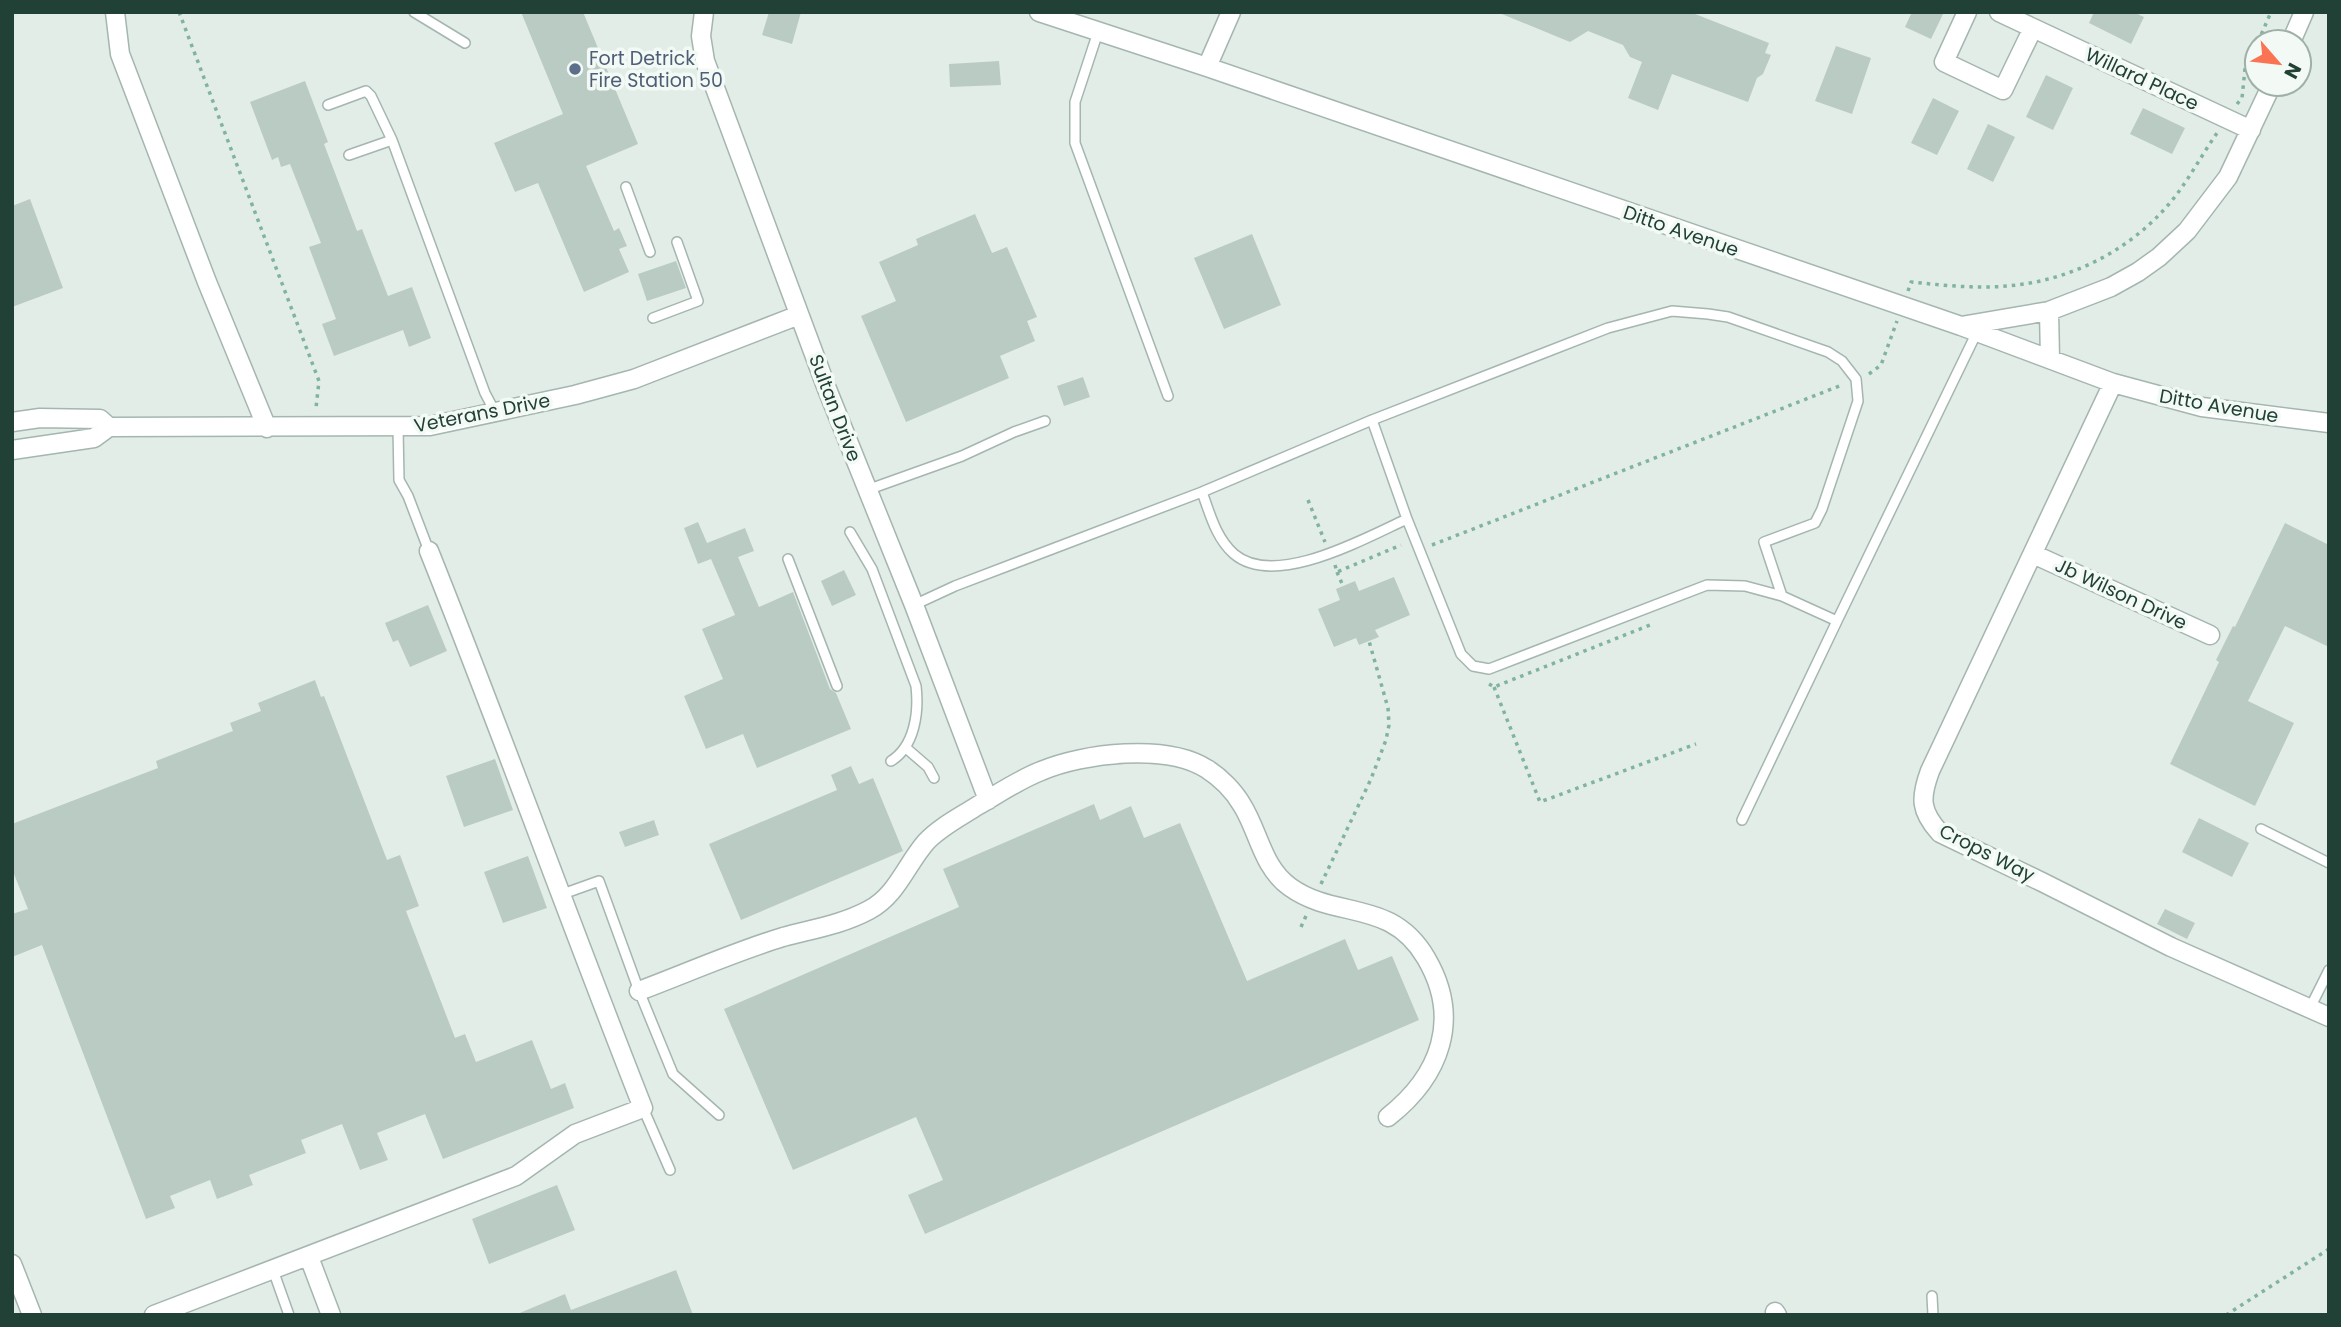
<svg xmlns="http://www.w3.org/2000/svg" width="2341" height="1327" viewBox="0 0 2341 1327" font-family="Poppins,sans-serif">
  <rect width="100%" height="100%" fill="#e2ede8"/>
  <!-- building -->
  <path fill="#bacbc4" d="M521,12H583L638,144L586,166L614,231L619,228L627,246L619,249L629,272L584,292L538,183L515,192L494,143L563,114Z
    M769,12H801L792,44L762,35Z
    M1497,12H1690L1769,43L1765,53L1771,55L1763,74L1757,78L1748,102L1672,74L1658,110L1628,98L1642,62L1630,57L1623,45L1588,31L1570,42Z
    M1912,12H1944L1931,39L1905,27Z
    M2094,12H2133L2144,17L2131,44L2089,23Z
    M1836,46L1871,58L1852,114L1815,101Z
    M999,61L1001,85L950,87L949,64Z
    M2046,75L2073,88L2053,130L2026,117Z
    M305,81L328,142L324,144L357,231L362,229L388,296L412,287L431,338L409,347L403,330L334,356L322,324L336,319L309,247L321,243L290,164L281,167L278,157L272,160L250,102Z
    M1933,98L1959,111L1937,155L1911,143Z
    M2143,108L2185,128L2172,154L2130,134Z
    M1988,124L2015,137L1993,182L1967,169Z
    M30,199L63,288L12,307V206Z
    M975,214L992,253L1007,247L1037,317L1027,321L1035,341L1000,356L1009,378L906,422L861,316L896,301L879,262L918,245L916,239Z
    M1252,234L1281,305L1224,329L1194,258Z
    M676,261L686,288L647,301L638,274Z
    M1083,377L1090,397L1064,406L1057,386Z
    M698,522L707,543L745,528L754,551L738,557L759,607L793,592L830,689L836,693L851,729L757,768L743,734L706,749L684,696L723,679L702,629L735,615L711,559L698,564L684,528Z
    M2285,523L2329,545V647L2285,626L2248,701L2294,723L2255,806L2170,764L2219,662L2216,660L2233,626L2235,627Z
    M844,570L856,595L832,606L821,581Z
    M1394,577L1410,615L1375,630L1379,637L1359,645L1356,638L1334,647L1318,609L1340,600L1336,589L1355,581L1359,591Z
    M428,605L447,651L410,667L398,640L393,642L385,623Z
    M315,680L321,697L324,696L387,860L400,855L419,906L406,911L455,1038L465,1034L476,1062L532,1040L551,1089L565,1083L574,1108L443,1159L425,1114L377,1133L388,1160L360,1170L342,1124L301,1140L306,1153L249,1175L253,1185L217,1199L210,1180L170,1196L175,1208L146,1219L42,945L12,957V914L28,909L12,869V824L158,768L156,761L233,731L230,723L261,711L258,703Z
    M495,759L513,810L464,827L446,776Z
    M851,766L859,784L873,778L903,851L741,920L709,844L837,790L831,775Z
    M1094,804L1100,820L1131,806L1144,838L1180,823L1247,981L1345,939L1358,970L1392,956L1419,1020L925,1234L908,1195L943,1180L916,1117L793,1170L724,1009L959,907L943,869Z
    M2199,818L2249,843L2232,877L2182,852Z
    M654,820L659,835L625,847L619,832Z
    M528,856L547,908L503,923L484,872Z
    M2165,909L2195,923L2187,939L2157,924Z
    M557,1185L575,1230L489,1264L472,1219Z
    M676,1270L693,1315H515L565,1294L571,1310Z"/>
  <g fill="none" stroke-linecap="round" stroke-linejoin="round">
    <!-- lane casing -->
    <g stroke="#a4b6af" stroke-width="12">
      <path id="lane" d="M414,12L465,43
        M1098,32L1075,102V143L1168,396
        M328,105L366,91L371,96L392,140L485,393L495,412
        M349,155L392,140
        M626,187L650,252
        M653,318L698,301L677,242
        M1372,420L1407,519L1461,654L1473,666L1489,669L1707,585L1745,586L1782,596
        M398,428L399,480L408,496L429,551
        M867,490L962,456L1014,432L1045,421
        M1202,492C1210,514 1216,538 1234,554C1275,589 1365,538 1407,519
        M850,532L872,569L916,686C919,712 915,746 891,761
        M788,559L837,686
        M914,605L955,586L1202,492L1372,420L1608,328L1672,311L1708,314L1728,317L1828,352L1842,361L1856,379L1858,401L1822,509L1815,523L1764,542L1782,596L1837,621L1977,332
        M906,748L928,767L934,778
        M1742,820L1837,621
        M2261,829L2329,863
        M560,895L599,881L639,991L673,1074L719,1115
        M2310,1008L2329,970
        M643,1108L670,1170
        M273,1270L289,1315
        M1932,1296L1933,1315"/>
    </g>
    <!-- street casing -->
    <g stroke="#a4b6af" stroke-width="21">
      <path id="street" d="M115,12L120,54L207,282L267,428
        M704,12L701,36L705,61L827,389L914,605L988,800
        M1039,12L1207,67L1961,326L2113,383L2202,407L2329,423
        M1967,12L1944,62L2003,90L2033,28L1999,12
        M2033,28L2251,130
        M2291,42L2304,12
        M1207,67L1231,12
        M2049,311L2050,359
        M1961,326L2049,311L2111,287L2138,272L2159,257L2187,231L2228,177L2272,84
        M2113,383L1930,771C1920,798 1920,811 1940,833L2042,882L2171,947L2329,1017
        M12,422L40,418L100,419L109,427
        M12,450L94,438L109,427L430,426L575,395L634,379L799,315
        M2033,554L2210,635
        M639,991C687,973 734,952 783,937C812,929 841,925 869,910C897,895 906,865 926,842C940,827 960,817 977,806C998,794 1018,780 1041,771C1083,753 1167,743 1207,769C1220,777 1234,791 1242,805C1259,832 1262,867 1290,887C1336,920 1391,898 1426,958C1462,1019 1440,1076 1388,1117
        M309,1257L331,1315
        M12,1264L32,1315
        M1775,1312L1777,1315
        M154,1315L516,1176L575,1134L643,1108C570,923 503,736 429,551"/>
    </g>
    <!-- path -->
    <path stroke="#81b3a1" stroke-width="3.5" stroke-dasharray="3.5 5" stroke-linecap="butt" d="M179,12L319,381L316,408
      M2258,42L2271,12
      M2237,104L2242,98L2245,69L2257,43
      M1908,291L1911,282C1942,285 1975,289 2007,286C2069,281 2128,252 2169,204C2187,183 2201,156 2217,133
      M1869,374L1881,365L1897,321
      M1308,500L1325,542
      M1432,545L1842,385
      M1335,565L1337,572L1401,545
      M1337,572L1343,586
      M1489,684L1494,687L1650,625
      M1494,687L1540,802L1696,744
      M1321,884L1371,779L1386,740L1389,725L1388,708L1369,641
      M1301,927L1306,916
      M2226,1315L2329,1249"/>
    <!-- lane -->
    <use href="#lane" stroke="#fff" stroke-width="9"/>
    <!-- street -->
    <use href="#street" stroke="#fff" stroke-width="18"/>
  </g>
  <!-- markers -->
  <circle fill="#5c6f8a" stroke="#f3faf6" stroke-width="2.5" cx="575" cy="69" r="7"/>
  <g text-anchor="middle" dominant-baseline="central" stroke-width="7" stroke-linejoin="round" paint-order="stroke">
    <!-- service labels -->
    <g font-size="19" fill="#4e5e75" stroke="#f3faf6" text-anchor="start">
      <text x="589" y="58">Fort Detrick<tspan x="589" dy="22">Fire Station 50</tspan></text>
    </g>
    <!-- street labels -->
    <g font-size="19" fill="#214036" stroke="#f3faf6">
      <text transform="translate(2142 79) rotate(25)">Willard Place</text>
      <text transform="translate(1681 231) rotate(19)">Ditto Avenue</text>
      <text transform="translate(2219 406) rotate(10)">Ditto Avenue</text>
      <text transform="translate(835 408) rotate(69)">Sultan Drive</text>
      <text transform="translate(482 413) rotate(-11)">Veterans Drive</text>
      <text transform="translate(2121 594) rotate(25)">Jb Wilson Drive</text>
      <text transform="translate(1987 853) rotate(27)">Crops Way</text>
    </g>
  </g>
  <!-- border -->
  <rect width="2341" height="1327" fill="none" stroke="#214036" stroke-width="28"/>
  <!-- north arrow -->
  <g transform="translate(2278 63) rotate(118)"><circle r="33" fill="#f3faf6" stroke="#9fb0a9" stroke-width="2"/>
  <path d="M0-5L12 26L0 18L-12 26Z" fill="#fa7454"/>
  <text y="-10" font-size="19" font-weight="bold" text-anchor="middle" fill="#214036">N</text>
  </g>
</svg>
